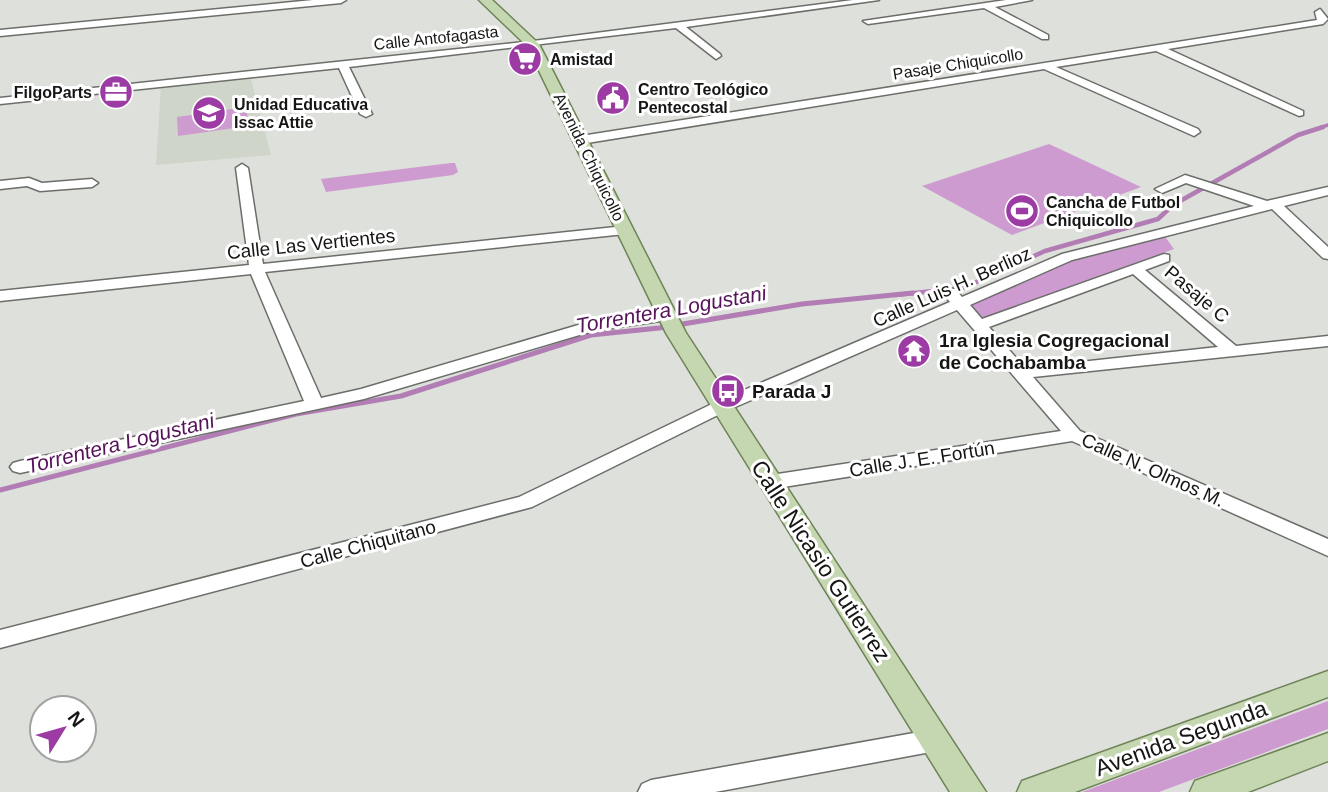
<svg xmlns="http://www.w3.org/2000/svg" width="1328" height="792" viewBox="0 0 1328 792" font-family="Arial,sans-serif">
  <rect width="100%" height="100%" fill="#dde0db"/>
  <!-- built -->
  <path fill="#cfd5c9" d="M250,76L271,155L156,165L161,85Z"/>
  <!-- green -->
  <path fill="#ce9bd0" d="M246,107L249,126L178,136L177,117Z
    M1049,144L1141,187L1012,235L922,186Z
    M451,163H455L458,172L453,175L326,192L321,179Z
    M1163,234L1174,249L987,318L980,317L969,306L1066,261Z
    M1328,701V729L1159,792H1082Z"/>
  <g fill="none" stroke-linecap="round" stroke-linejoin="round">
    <!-- stream-far2 -->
    <path stroke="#b27cb4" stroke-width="3.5" d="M1317,129L1328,125"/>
    <!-- stream-far1 -->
    <path stroke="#b27cb4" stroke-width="4.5" d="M895,295L963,288L1045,251L1158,219L1173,205L1298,135L1323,127"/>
    <!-- stream -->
    <path stroke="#b27cb4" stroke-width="5" d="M0,490L296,414L401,396L591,335L659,328L802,304L913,293"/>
    <!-- minor casing -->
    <g stroke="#6c6e6a" stroke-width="3">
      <path id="minor" d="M313,0H346L341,3L0,36V30Z
        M853,0H879L686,27L720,54L721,56L716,59L676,28L349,67L372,114L366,117L360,114L339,68L0,104V98L533,41Z
        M1006,0H1032L995,7L1048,35V39H1042L984,8L868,24L863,21Z
        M1320,9L1328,19L1323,24L1168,49L1303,111V115L1299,116L1156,51L1056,67L1198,129L1200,132L1194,136L1044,69L581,144L575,140L581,136L1317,20L1315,12Z
        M242,164L248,168L263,264L625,226L632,230L625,234L265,272L321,398L361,389L585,323L667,310L675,315L667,320L593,331L364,399L20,473L13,471L10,467L13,463L20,461L304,401L251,274L0,301V291L249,265L236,168Z
        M1185,175L1267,201L1328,187V195L1284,206L1328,247V259L1323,258L1272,209L1072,260L970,305L982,319L1164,254L1169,255V261L1145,270L1236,346L1328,336V346L1033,377L1080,431L1328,539V556L1072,441L771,489L764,487L761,482L764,477L771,475L1061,431L957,310L726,411L532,507L0,648V630L519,497L714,403L950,302L942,292L945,289H955L962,297L1062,254L1254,206L1186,183L1162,193L1155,189ZM1133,274L1218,347L1025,368L989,327Z
        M29,178L42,183L92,179L98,183L92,187L40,191L27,186L0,189V181Z
        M936,729L945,732L948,740L945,748L936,751L715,792H638L642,784L651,780Z"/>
    </g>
    <!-- major casing -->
    <g stroke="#6f8358" stroke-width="3">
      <path id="major" d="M479,0H492L539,44L686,333L986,792H950L666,333L527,46Z
        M1328,671V697L1075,792H1017L1022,781Z
        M1328,733V761L1248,792H1190L1195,781Z"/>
    </g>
    <!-- minor -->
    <use href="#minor" fill="#fff" fill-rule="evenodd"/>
    <!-- major -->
    <use href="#major" fill="#c5d7b1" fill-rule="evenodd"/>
  </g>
  <!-- icons -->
  <defs>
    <g id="supermarket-disc" transform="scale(1.75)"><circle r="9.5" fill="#9c3ba3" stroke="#fff"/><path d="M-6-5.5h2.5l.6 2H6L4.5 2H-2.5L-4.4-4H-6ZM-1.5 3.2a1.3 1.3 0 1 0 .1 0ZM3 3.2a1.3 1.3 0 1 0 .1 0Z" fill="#fff"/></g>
    <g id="office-disc" transform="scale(1.75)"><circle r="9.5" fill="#9c3ba3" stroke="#fff"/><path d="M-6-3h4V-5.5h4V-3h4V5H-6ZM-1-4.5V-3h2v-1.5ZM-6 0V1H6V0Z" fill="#fff"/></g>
    <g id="civic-disc" transform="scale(1.75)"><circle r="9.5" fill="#9c3ba3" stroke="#fff"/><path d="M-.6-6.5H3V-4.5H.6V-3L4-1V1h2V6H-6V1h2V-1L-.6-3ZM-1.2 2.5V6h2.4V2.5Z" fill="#fff"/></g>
    <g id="school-disc" transform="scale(1.75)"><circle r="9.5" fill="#9c3ba3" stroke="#fff"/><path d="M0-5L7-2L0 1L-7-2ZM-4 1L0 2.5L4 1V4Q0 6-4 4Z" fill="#fff"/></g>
    <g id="stadium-disc" transform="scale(1.75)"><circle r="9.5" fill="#9c3ba3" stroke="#fff"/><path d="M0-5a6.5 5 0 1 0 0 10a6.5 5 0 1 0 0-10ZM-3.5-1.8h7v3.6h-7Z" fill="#fff"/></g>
    <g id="temple-disc" transform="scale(1.75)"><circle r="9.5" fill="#9c3ba3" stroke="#fff"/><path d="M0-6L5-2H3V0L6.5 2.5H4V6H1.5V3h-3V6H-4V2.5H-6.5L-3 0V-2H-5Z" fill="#fff"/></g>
    <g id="bus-disc" transform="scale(1.75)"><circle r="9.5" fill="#9c3ba3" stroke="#fff"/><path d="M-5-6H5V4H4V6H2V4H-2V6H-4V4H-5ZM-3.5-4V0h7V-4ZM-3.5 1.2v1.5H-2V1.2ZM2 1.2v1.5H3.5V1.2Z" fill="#fff"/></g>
  </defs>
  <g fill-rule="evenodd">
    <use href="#supermarket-disc" x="525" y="59"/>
    <use href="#office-disc" x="116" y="92"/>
    <use href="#civic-disc" x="613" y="98"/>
    <use href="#school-disc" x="209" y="113"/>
    <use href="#stadium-disc" x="1022" y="211"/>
    <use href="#temple-disc" x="914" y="351"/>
    <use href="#bus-disc" x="728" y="391"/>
  </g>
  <g text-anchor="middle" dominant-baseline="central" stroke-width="6" stroke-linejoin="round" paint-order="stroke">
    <!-- far-street labels -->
    <g font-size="16" fill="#151614" stroke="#fff">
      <text transform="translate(436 38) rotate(-6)">Calle Antofagasta</text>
      <text transform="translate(958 64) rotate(-9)">Pasaje Chiquicollo</text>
      <text transform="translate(589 157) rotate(64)">Avenida Chiquicollo</text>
    </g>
    <!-- far-poi labels -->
    <g font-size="16" font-weight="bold" fill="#151614" stroke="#fff" text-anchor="start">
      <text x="550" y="59">Amistad</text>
      <text x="638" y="89">Centro Teológico<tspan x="638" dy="18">Pentecostal</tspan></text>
      <text x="92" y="92" text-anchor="end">FilgoParts</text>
      <text x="234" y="104">Unidad Educativa<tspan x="234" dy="18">Issac Attie</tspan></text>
      <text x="1046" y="202">Cancha de Futbol<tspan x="1046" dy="18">Chiquicollo</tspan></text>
    </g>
    <!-- street labels -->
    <g font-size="19" fill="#151614" stroke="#fff">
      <text transform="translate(311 244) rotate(-6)">Calle Las Vertientes</text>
      <text transform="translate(952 287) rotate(-24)">Calle Luis H. Berlioz</text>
      <text transform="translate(1197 294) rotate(40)">Pasaje C</text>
      <text transform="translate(922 459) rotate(-9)">Calle J. E. Fortún</text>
      <text transform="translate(1153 470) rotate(24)">Calle N. Olmos M.</text>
      <text transform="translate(368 544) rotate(-15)">Calle Chiquitano</text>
    </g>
    <!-- poi labels -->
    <g font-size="19" font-weight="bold" fill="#151614" stroke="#fff" text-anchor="start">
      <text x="939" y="340">1ra Iglesia Cogregacional<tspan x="939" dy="22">de Cochabamba</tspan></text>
      <text x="752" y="391">Parada J</text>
    </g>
    <!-- water labels -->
    <g font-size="21" font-style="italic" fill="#56135a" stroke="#fff">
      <text transform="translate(671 309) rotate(-10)">Torrentera Logustani</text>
      <text transform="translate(120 443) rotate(-14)">Torrentera Logustani</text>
    </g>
    <!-- near-street labels -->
    <g font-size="23" fill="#151614" stroke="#fff">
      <text transform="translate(821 561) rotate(57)">Calle Nicasio Gutierrez</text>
      <text transform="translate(1181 738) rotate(-20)">Avenida Segunda</text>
    </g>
  </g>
  <!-- north arrow -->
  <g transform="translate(63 729) rotate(53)"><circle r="33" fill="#ffffff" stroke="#a1a2a1" stroke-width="2"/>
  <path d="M0-5L12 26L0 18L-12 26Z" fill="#9c3ba3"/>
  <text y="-10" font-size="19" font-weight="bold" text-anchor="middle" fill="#151614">N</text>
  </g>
</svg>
